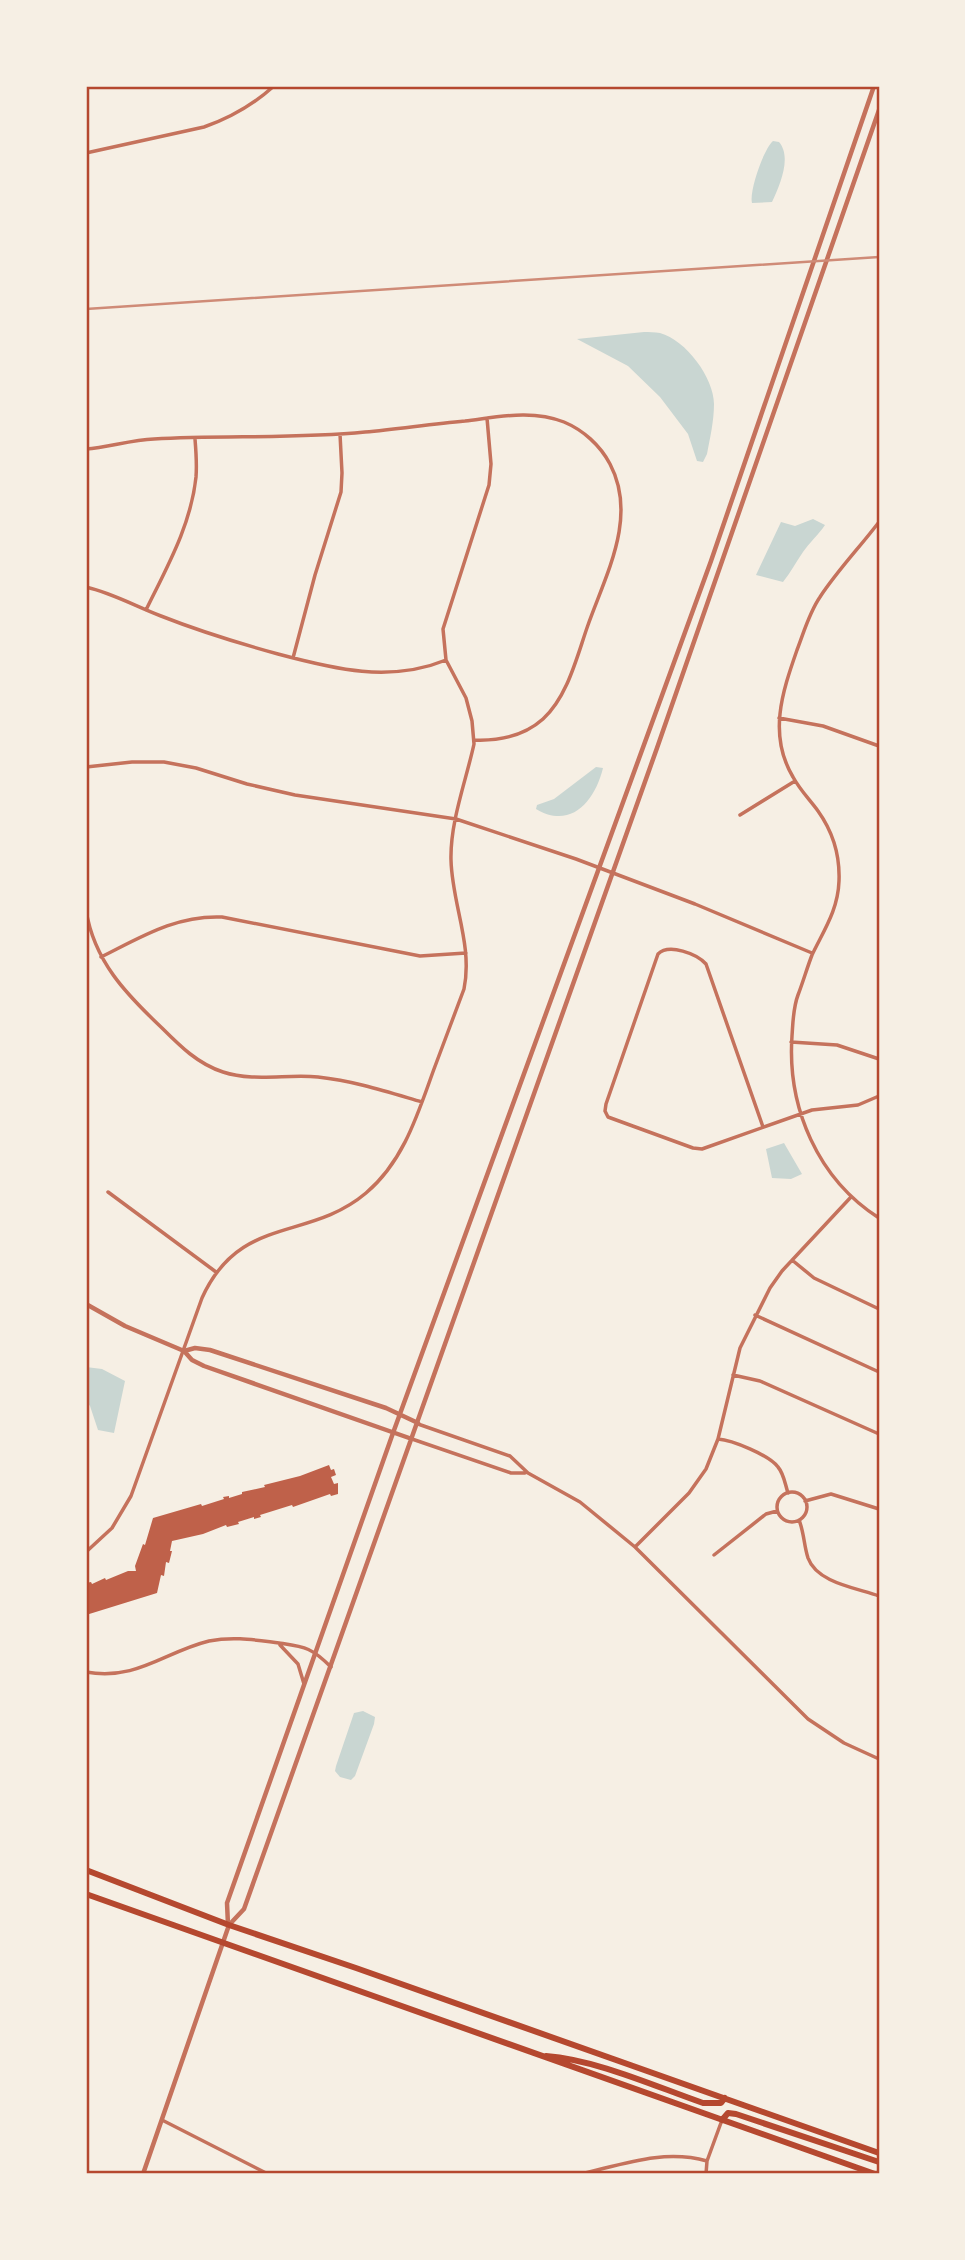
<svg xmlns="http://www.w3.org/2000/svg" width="965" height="2260" viewBox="0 0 965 2260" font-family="'Exo 2',sans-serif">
  <rect width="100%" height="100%" fill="#f6efe4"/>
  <!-- water -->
  <path fill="#c9d6d2" d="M773,141L779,142C792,157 780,185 772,202L752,203C749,192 763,150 773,141Z
    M644,332C649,332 655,332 660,333C686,340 714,378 714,404C714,421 710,438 707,454L703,462L697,461L688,434L660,397L628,366L577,339Z
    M813,519L825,525C819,534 809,543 803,552C796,562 791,572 783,582L756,575L781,522L795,526Z
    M596,767L603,768C595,801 571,830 536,809L537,805L554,799Z
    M784,1143L802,1174L791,1179L772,1178L766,1149Z
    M86,1367L102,1369L125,1381L114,1433L98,1430L90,1406L86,1401Z
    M363,1711L375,1717L374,1724L355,1776L351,1780L340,1777L335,1771L336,1766L354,1713Z"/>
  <!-- building -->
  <path fill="#bf614a" d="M329,1465L331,1470L334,1469L336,1475L331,1477L334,1484L338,1483V1494L331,1496L330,1494L293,1507L292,1505L260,1515L261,1517L254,1519V1517L238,1522L239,1524L227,1527L226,1525L203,1534L172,1541L170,1551H172L169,1563L166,1562L164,1576L161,1575L157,1593L86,1615V1583L91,1582L92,1584L105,1578L106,1580L128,1571H136L135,1566L143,1544L145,1545L153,1518L201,1504L202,1506L224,1499L223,1497L229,1496V1498L242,1494V1492L265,1487L264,1485L300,1476Z"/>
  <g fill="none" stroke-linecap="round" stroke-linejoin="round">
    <!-- minor -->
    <path stroke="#c5725c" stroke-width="3.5" d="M86,153L204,127C230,118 254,104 274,86
      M86,449C109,447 131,440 154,439C224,435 295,439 365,432C398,429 431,424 465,421C498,417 532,409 564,422C583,430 600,445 610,464C638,517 606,574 588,625C577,656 568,696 543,719C524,736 498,741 474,740
      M879,522C860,547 837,571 820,597C809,613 804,632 797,650C782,693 768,735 793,777C800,790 810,800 818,811C833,832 840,856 839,881C838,910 824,930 812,955C807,968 803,982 798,995C793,1008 793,1022 792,1036C787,1108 818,1179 879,1218
      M86,587C112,593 135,606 161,616C199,631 238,643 278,654C334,669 390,683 446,660
      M146,610C167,567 191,525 196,477C197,464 196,451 195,439
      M293,658L315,575L341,492L342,473L340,434
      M779,718L823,726L879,746
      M86,767L132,762H164L196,768L247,784L295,795L456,819L576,859L695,904L812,953
      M740,815L795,781
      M86,910C94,961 126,994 162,1028C180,1046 198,1064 223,1072C253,1082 287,1074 318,1077C355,1081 388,1092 422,1102
      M101,957C141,937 176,915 222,917L420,956L466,953
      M791,1042L837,1045L879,1059
      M763,1127L706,964C697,954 669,943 658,954L606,1104L605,1111L608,1117L693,1148L702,1149L812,1110L858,1105L879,1096
      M108,1192L216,1272
      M792,1260L814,1278L879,1309
      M755,1315L879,1372
      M733,1375L760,1381L879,1434
      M418,1424L510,1456L528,1473L580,1502L635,1547L808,1719L844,1743L879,1759
      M412,1439L511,1473H525
      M718,1439C732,1440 769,1455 778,1467C784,1474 785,1484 788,1493
      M777 1507a15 15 0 1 1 30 0a15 15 0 1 1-30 0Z
      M805,1501L831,1494L879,1509
      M799,1520C804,1532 804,1546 808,1558C817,1583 857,1588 879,1596
      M635,1547L689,1493L706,1469L718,1439L740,1348L770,1288L782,1271L851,1197
      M86,1552L112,1528L131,1496L202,1298C240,1214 308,1242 366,1193C404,1161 418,1113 434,1069C444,1042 454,1016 464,989C473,945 452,904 451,860C450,822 466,781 474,744L472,721L466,698L446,660L443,629L489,485L491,464L487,418
      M714,1555L766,1514L777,1511
      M280,1645L298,1664L304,1684
      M86,1672C137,1681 164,1652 209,1641C234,1636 255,1640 279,1643C305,1647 311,1647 331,1667
      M162,2120L268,2174
      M581,2174C624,2164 664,2149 707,2161
      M706,2174L707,2161L722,2120"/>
    <!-- tertiary -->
    <path stroke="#c5725c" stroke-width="4.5" d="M86,1304L125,1326L184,1351L192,1360L204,1366L412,1439
      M184,1351L195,1348L210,1350L386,1408L418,1423
      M228,1925L227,1903L393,1433L711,561L874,86
      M143,2174L229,1925L244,1909L657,748L879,110"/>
    <!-- trunk -->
    <path stroke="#b5482f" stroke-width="6" d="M86,1870L229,1925L356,1968L879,2153
      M86,1894L875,2174
      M546,2056C597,2060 654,2086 703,2103H721L725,2098
      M722,2120L728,2113L736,2114L879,2162"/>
    <!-- rail -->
    <path stroke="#cf8b77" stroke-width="2.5" d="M86,309L879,257"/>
  </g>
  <!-- border -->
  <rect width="965" height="2260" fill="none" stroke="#f6efe4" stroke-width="175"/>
  <rect x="88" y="88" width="790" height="2084" fill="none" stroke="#b5482f" stroke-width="2.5"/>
</svg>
